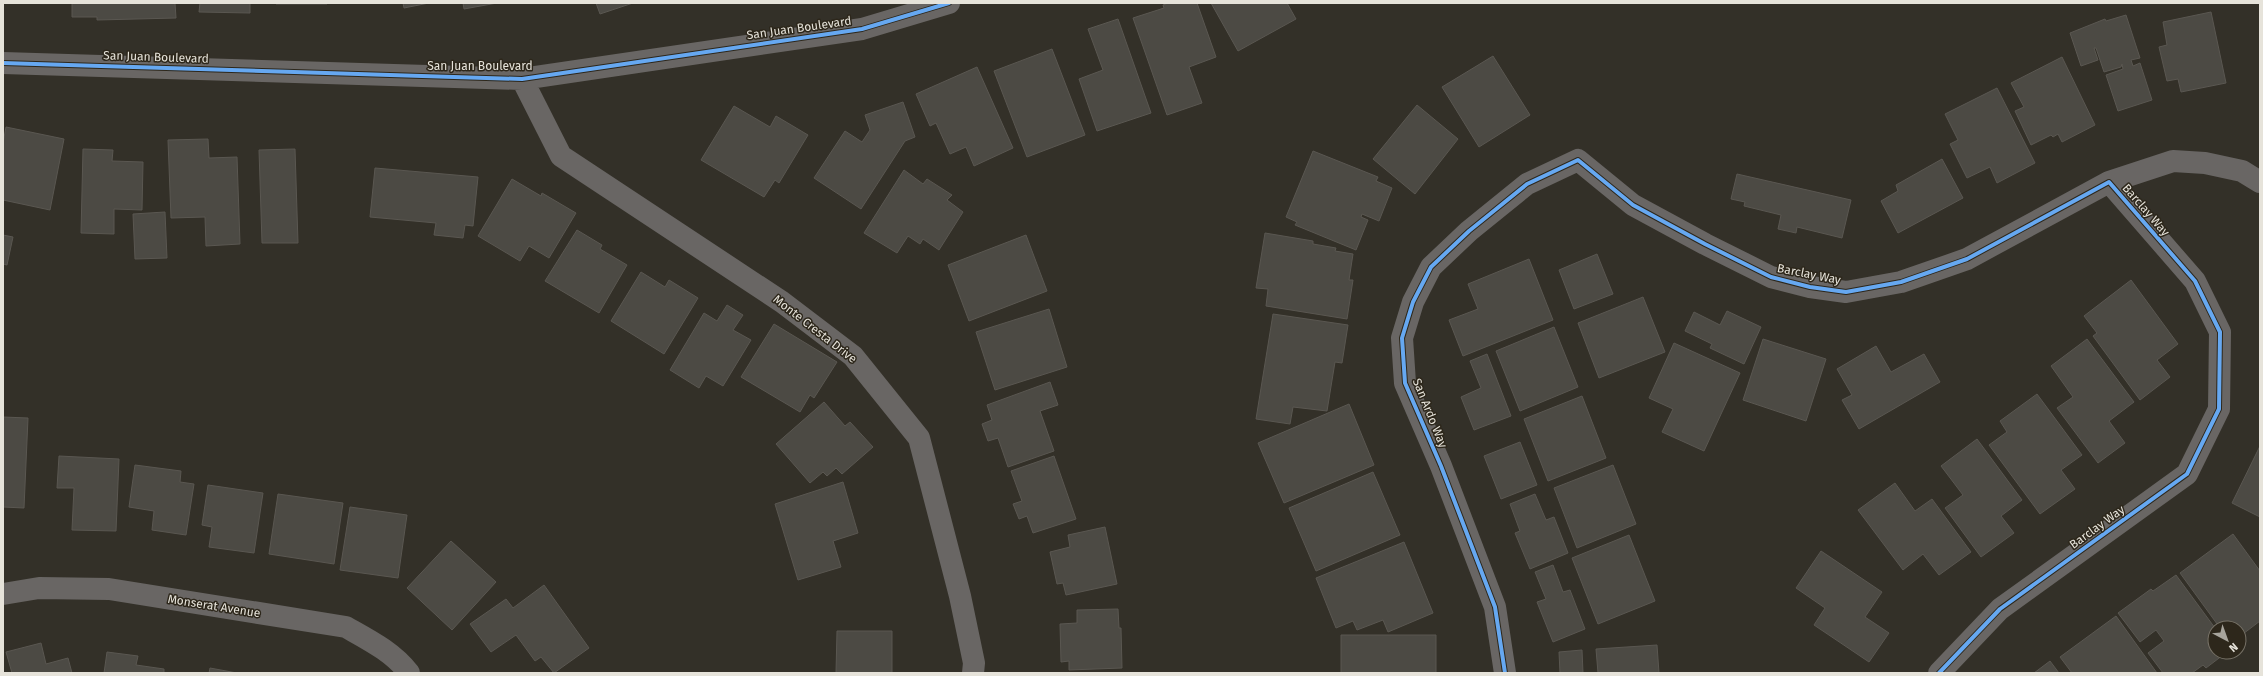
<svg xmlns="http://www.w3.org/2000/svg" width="2263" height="676" viewBox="0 0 2263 676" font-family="'Fira Sans',sans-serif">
  <rect width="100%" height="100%" fill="#333028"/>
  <!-- building -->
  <path fill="#4c4a44" stroke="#5a5751" d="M72,3H175L176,18L97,20V17H72Z
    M200,3H250V13L199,12Z
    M276,3H327V4H276Z
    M403,3H429L404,8Z
    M463,3H497L464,9Z
    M596,3H633L600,14Z
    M1168,3H1197L1216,57L1189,67L1202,103L1167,115L1133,18L1164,8L1163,5Z
    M1211,3H1287L1296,19L1238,51Z
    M2211,12L2226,83L2181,92L2178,79L2167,81L2159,47L2167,45L2163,22Z
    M2126,15L2140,58L2131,60L2133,66L2140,63L2152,100L2118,111L2106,75L2123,69L2122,64L2121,67L2104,72L2096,48H2094L2098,60L2081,66L2070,33L2105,19L2106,21Z
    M1118,19L1151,113L1097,131L1079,79L1103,70L1088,29Z
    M1052,49L1085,135L1027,157L994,71Z
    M1493,56L1530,115L1479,147L1442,87Z
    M2062,57L2095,125L2062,142L2058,134L2053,137L2051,135L2031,145L2015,111L2024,107L2011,83Z
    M977,67L1013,148L974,166L966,147L950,154L936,123L930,126L916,94Z
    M1997,88L2035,163L1997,183L1990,167L1967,178L1950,144L1958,140L1945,114Z
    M903,102L915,137L905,141L861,209L814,178L845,131L862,142L870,130L865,115Z
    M1417,105L1458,139L1415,194L1373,159Z
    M734,106L770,127L776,116L808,135L779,183L775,180L764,197L701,160Z
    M6,127L64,139L50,210L3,200V143Z
    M208,139L209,158L237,157L240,244L206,246L205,217L171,218L168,140Z
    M83,149L113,150L112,161L143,162L142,210L114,209V234L81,233Z
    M295,149L298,243H262L259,150Z
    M1313,151L1378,177L1376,181L1392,188L1379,221L1362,214L1361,217L1368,220L1356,250L1295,225L1297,222L1286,217Z
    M1942,159L1963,198L1898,233L1881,201L1898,191L1896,185Z
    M375,168L478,177L473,226L465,225L463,238L434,235L436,223L370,217Z
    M904,170L923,184L927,179L952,195L947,200L963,212L939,250L923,239L920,244L908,236L897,253L864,233Z
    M1737,174L1851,200L1842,238L1797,227L1796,233L1778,229L1781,215L1744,206L1745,202L1731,199Z
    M512,179L541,196L542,193L576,213L549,258L529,246L520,261L478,236Z
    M165,212L167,258L135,259L133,214Z
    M577,230L602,245L600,249L627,265L599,313L545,281Z
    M1265,233L1313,241V244L1336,248L1335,251L1353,254L1349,280H1353L1347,319L1266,306L1268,289L1256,288Z
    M3,235L13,237L7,265L3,264Z
    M1026,235L1047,291L969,321L948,265Z
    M1597,254L1613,294L1574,309L1559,270Z
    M1529,259L1553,320L1463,356L1449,320L1478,309L1468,284Z
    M641,272L665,287L669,280L698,298L664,354L611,321Z
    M2131,280L2178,344L2157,360L2170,377L2140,400L2093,336L2097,333L2084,316Z
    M1643,297L1665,352L1599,378L1578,323Z
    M727,305L743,315L733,330L751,340L723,386L706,376L699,388L670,370L704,313L717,321Z
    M1049,309L1067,367L995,390L976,332Z
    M1727,311L1761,327L1744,364L1710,348L1712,344L1685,331L1694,312L1720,325Z
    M1273,314L1348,325L1342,363L1335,362L1327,411L1293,407L1290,424L1256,419Z
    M774,324L837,362L814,398L810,395L800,412L741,377Z
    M1554,327L1578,387L1520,411L1496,351Z
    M1763,339L1826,359L1806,421L1743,400Z
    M2087,339L2134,402L2109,421L2125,443L2098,463L2057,408L2073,397L2051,366Z
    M1674,343L1740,373L1704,451L1662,432L1673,409L1649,398Z
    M1876,346L1891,372L1924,354L1940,382L1859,429L1842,400L1852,395L1837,369Z
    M1487,354L1511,416L1474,430L1461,397L1481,388L1470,361Z
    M1050,382L1058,405L1040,411L1054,451L1008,467L998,438L988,441L982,424L992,420L987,405Z
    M2037,394L2082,455L2061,470L2075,489L2040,514L1989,445L2007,432L2000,421Z
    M1582,396L1606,458L1548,481L1524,419Z
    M824,402L845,426L850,422L873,447L842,474L836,468L827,476L823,472L810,483L776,444Z
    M1349,404L1374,465L1284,503L1258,443Z
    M3,417L28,418L24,508L3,507Z
    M1977,439L2022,500L2001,516L2014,533L1981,557L1945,508L1963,495L1941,466Z
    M1520,442L1537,485L1501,499L1484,456Z
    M2260,446V517L2232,503Z
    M59,456L119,459L116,531L72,530L74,488H57Z
    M1054,456L1076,519L1033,533L1027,516L1019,519L1013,504L1022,501L1011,471Z
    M135,465L181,471L180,482L194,484L186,535L152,530L154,511L129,507Z
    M1613,465L1636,524L1577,548L1554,488Z
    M1373,472L1400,535L1316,571L1289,508Z
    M843,482L858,533L833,541L841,567L798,580L775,504Z
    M1895,483L1915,511L1932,499L1971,552L1939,575L1923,554L1903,570L1858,510Z
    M208,485L263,493L254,553L209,547L212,527L202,525Z
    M278,494L343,503L334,564L269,554Z
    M1535,494L1546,520L1554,517L1568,553L1530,569L1515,533L1520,531L1510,504Z
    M350,507L407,515L398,578L340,570Z
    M1105,527L1117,584L1066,595L1063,583L1057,584L1050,552L1070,547L1068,535Z
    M2233,534L2260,571V621L2239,637V628H2220L2180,573Z
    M1629,535L1655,601L1598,624L1572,558Z
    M451,541L496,582L452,630L407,588Z
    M1404,542L1433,613L1388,632L1383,620L1357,630L1353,621L1336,628L1316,578Z
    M1821,551L1882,592L1865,617L1889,633L1869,662L1814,625L1825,608L1796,588Z
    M1553,565L1563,592L1570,590L1585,629L1553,642L1537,602L1546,599L1535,572Z
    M2176,575L2215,628V652H2227L2206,668L2203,665L2192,673H2163L2148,653L2164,641L2156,630L2140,642L2118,613L2151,589L2153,591Z
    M544,585L589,648L554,673L541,657L535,661L516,635L491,652L470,624L506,599L513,608Z
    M1118,609L1119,628H1121L1122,668L1069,670V661L1061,662L1060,624L1077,623V610Z
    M2116,616L2157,673H2072L2060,657Z
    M837,631H892V673H836Z
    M1341,635H1436V673H1341Z
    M41,643L46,664L68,658L72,673H12L6,652Z
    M1657,645L1659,673H1598L1596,649Z
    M1582,650L1583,673H1560L1559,652Z
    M107,652L138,656L136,665L164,669V673H104Z
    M2050,661L2059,673H2034Z
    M210,668L237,673H209Z"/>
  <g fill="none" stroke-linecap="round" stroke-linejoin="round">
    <!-- minor -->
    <path stroke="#696664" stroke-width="22" d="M3,63L522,79L862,29L949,3
      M522,79L561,156L782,302L853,356L919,438L960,596L974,663L973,673
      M2109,182L2173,161L2205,163L2242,171L2260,182
      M3,594L39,588L109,589L346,627C369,640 393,652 409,673
      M1505,673L1495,607L1441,466L1405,383L1402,338L1413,302L1431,267L1469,231L1527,184L1578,160L1633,205L1705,244L1771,277L1810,287L1846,292L1901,282L1967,259L2109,182L2195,281L2220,332L2219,409L2187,474L2000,609L1939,673"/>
    <!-- cycleway casing -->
    <g stroke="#2d271b" stroke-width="6">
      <path id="cycleway" d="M3,63L522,79L862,29L949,3
        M1505,673L1495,607L1441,466L1405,383L1402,338L1413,302L1431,267L1469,231L1527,184L1578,160L1633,205L1705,244L1771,277L1810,287L1846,292L1901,282L1967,259L2109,182L2195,281L2220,332L2219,409L2187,474L2000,609L1939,673"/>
    </g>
    <!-- cycleway -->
    <use href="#cycleway" stroke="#66a8f1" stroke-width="4"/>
  </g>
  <g text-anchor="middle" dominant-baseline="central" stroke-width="3" stroke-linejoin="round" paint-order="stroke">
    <!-- street labels -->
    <g font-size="12" fill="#e6e3da" stroke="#2d271b">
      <text transform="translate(799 28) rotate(-8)">San Juan Boulevard</text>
      <text transform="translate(156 57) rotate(2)">San Juan Boulevard</text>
      <text x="480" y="66">San Juan Boulevard</text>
      <text transform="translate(2146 210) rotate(49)">Barclay Way</text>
      <text transform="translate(1809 274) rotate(11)">Barclay Way</text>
      <text transform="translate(815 329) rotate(38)">Monte Cresta Drive</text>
      <text transform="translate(1430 413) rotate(68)">San Ardo Way</text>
      <text transform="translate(2097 527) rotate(-36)">Barclay Way</text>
      <text transform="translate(214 606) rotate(9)">Monserat Avenue</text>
    </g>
  </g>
  <!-- border -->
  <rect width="2263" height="676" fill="none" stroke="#e6e3da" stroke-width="8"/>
  <!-- north arrow -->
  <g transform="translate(2227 640) rotate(139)"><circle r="19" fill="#2d271b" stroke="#777267"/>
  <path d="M0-3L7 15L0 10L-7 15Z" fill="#a7a49c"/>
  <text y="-6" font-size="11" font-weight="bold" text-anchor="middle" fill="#e6e3da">N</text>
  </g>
</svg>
